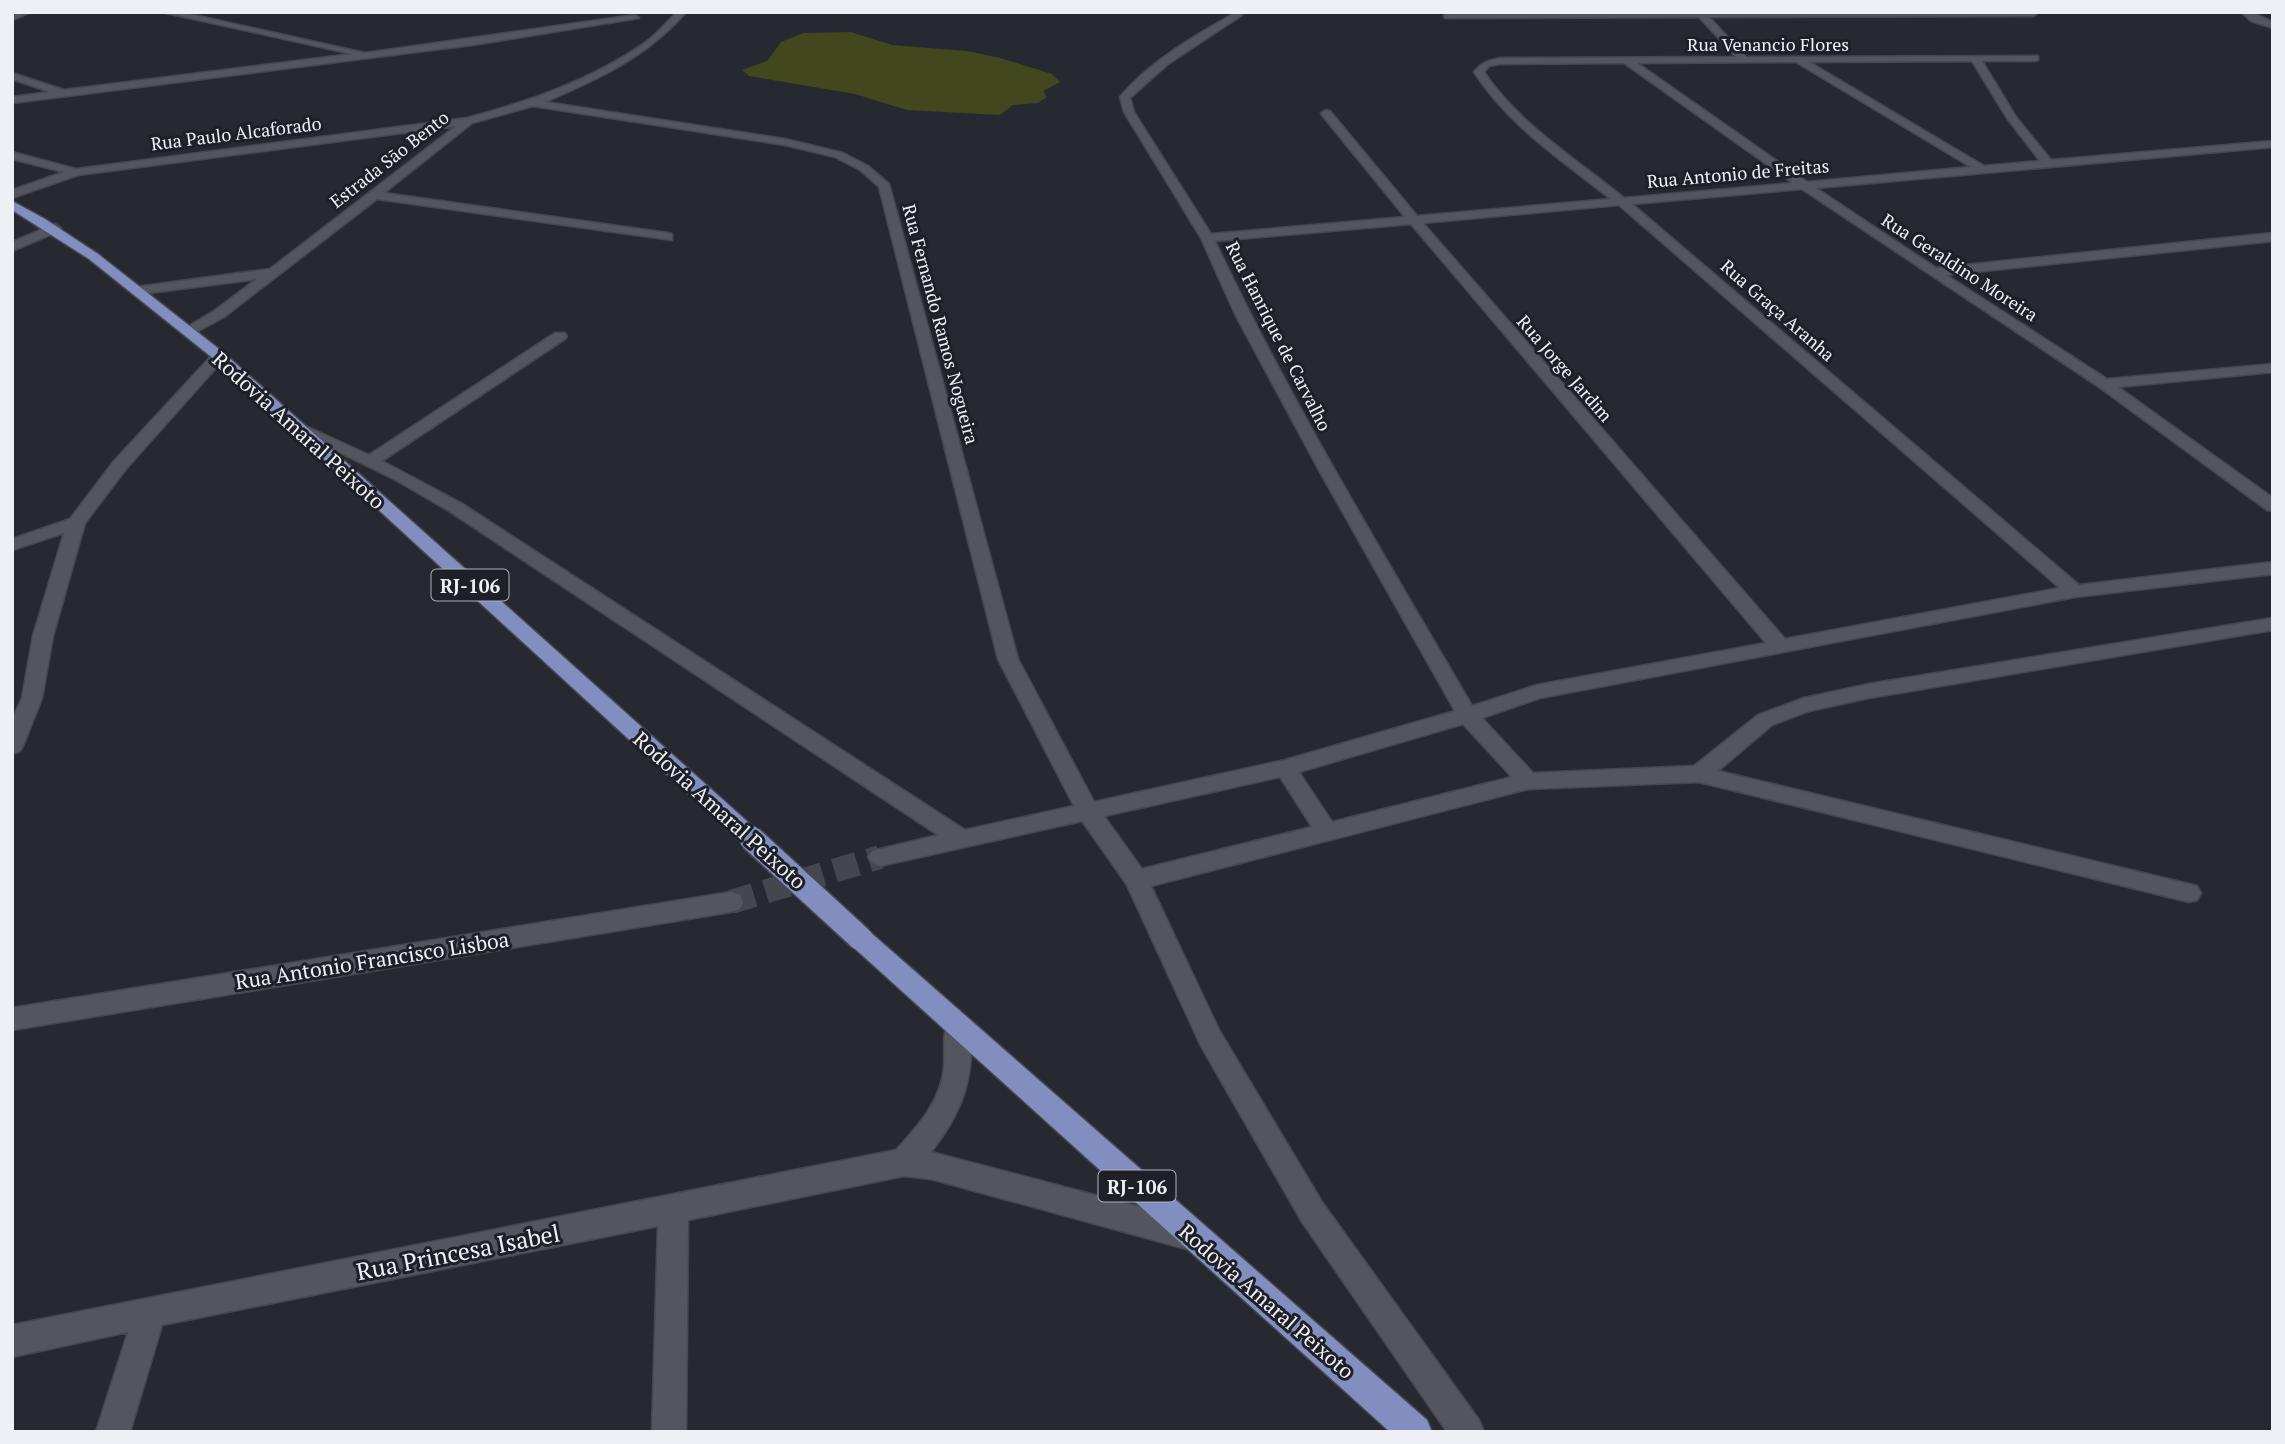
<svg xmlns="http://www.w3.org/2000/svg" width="2285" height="1444" viewBox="0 0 2285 1444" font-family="'PT Serif',serif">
  <rect width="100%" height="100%" fill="#272931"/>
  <!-- green -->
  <path fill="#42471d" d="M851,32L892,45L967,51L1000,58L1052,74L1060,82L1043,91L1047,97L1038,103L1013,105L1000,115L907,110L855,94L749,76L742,70L767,61L781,42L803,33Z"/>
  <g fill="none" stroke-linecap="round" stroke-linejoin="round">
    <!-- minor-tunnel -->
    <path stroke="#45474f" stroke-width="24" stroke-dasharray="24 12" stroke-linecap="butt" d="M731,902L880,857"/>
    <!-- minor casing -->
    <g stroke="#46474e" stroke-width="3">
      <path id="minor" d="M18,12H31L12,20V14Z
        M162,12H180L365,53L635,15L639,18L472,45L12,103V97L50,92L12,79V73L64,90L352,54Z
        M677,12H686C647,57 598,79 545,102L785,139L843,153L868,166L889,184L1018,659L1094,802L1285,760L1455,711L1320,472L1235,314L1201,238L1124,112L1120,97C1150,61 1194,36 1235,13L1242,15L1168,64L1130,98L1134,112L1211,234L1405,217L1322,115L1321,113L1326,110L1330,111L1417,216L1611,199C1561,160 1509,126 1474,72C1482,62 1488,61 1500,58L1736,57L1699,17L1445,18L1444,16L1448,13L2038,12L2034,16L1709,17L1746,57L2038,56V60L2035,61H1982L2016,117L2051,160L2273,141V147L1816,188L1936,268L2273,233V241L1946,275L2107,379L2273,364V372L2118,387L2273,498V511L2267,510L2099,387L1802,189L1632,204L2079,585L2273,562V574L2075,597L1540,698L1482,718L1533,773L1694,766L1758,715L1804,698L1869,684L2273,618V630L1869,698L1809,711L1772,725L1718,771L2189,884L2197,886L2201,893L2197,900L2189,902L1699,782L1528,789L1151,886L1219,1030L1322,1202L1479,1420L1484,1432H1447L1302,1222L1201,1046L1127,885L1082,821L880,866L872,863L868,857L872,851L938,835L449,511L396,480L285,426L287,423H299L369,455L555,333H565L567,336L565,339L382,461L461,503L965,830L1074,806L998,659L879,187L860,170L835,157L785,145L533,106L472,123L384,193L668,233L672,234V240L377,199L224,317L189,336L182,332L184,329L214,311L257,279L141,294L136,293V287L270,269L456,126L78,175L12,198V190L64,172L12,159V152L76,169L467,118C530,101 592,80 646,42C657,34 667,22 677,12ZM1972,61L2007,118L2040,161L1984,166L1809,62ZM1796,62L1971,167L1807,182L1637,63ZM1624,63L1793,183L1624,198C1575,158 1520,125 1484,72L1489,66L1500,64ZM1619,205L2060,588L1785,639L1423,223ZM1411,224L1766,643L1537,685L1472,706C1383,553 1290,401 1215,241ZM1463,724L1512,777L1332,822L1299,772ZM1280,777L1312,827L1142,869L1104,816Z
        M2241,12H2251L2273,22V28L2251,21Z
        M55,224L61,228L59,231L12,251V242Z
        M219,352L224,353L226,356L224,359L126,469L85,523L53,636L42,698L23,746L20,751L12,754V720L22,698L33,636L64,533L12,550V539L70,519L114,461L214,353Z
        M731,892L740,895L743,902L740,909L731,912L12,1030V1008Z
        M958,1015L967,1018C972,1027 971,1035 971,1045C972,1087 957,1119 931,1152L1190,1220L1201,1225L1205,1235L1201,1245L1190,1250L931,1179L904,1176L688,1220L686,1432H652L658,1226L162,1325L130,1432H96L128,1332L12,1357V1325L896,1150C918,1126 942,1100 944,1066C945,1050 942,1033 949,1018Z"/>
    </g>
    <!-- trunk casing -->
    <g stroke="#46474e" stroke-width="3">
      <path id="trunk" d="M12,201L45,219L98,254L224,353L759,832L762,838L759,844L751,847L743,844L214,359L89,259L12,210Z
        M861,929L870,932L1427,1420L1432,1432H1390L852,946L849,939L852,932Z"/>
    </g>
    <!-- minor -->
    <use href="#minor" fill="#53565f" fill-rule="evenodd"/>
    <!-- trunk -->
    <use href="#trunk" fill="#828ec0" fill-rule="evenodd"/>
    <!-- trunk-bridge casing -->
    <g stroke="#46474e" stroke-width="27" stroke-linecap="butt">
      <path id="trunk-bridge" d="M751,838L861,939"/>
    </g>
    <!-- trunk-bridge -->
    <use href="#trunk-bridge" stroke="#828ec0" stroke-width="24"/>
  </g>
  <g text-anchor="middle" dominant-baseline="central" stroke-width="6" stroke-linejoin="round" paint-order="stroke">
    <!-- far-street labels -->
    <g font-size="18" fill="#eff0f6" stroke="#1d2027">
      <text x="1768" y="44">Rua Venancio Flores</text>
      <text transform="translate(236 133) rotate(-7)">Rua Paulo Alcaforado</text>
      <text transform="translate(389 159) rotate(-38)">Estrada São Bento</text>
      <text transform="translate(1738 173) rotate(-5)">Rua Antonio de Freitas</text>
      <text transform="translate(1960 267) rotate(33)">Rua Geraldino Moreira</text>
      <text transform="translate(1778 310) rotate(41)">Rua Graça Aranha</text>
      <text transform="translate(941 324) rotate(75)">Rua Fernando Ramos Nogueira</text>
      <text transform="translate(1279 336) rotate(63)">Rua Hanrique de Carvalho</text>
      <text transform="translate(1565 368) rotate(49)">Rua Jorge Jardim</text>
    </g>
    <!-- shield labels -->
    <g fill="#1d2027" stroke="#b0b2b8" stroke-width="2">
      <rect x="431.5" y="569.5" width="77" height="31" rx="5"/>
      <rect x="1098.5" y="1170.5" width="77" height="31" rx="5"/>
    </g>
    <g font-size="19" font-weight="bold" fill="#eff0f6">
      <text x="470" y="585">RJ-106</text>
      <text x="1137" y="1186">RJ-106</text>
    </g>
    <!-- street labels -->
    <g font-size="21" fill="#eff0f6" stroke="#1d2027">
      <text transform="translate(299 430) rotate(42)">Rodovia Amaral Peixoto</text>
      <text transform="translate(720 810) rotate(42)">Rodovia Amaral Peixoto</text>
      <text transform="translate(372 960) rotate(-9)">Rua Antonio Francisco Lisboa</text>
      <text transform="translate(1267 1301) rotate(41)">Rodovia Amaral Peixoto</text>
    </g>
    <!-- near-street labels -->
    <g font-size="24" fill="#eff0f6" stroke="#1d2027">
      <text transform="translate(458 1252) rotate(-11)">Rua Princesa Isabel</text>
    </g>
  </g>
  <!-- border -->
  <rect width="2285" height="1444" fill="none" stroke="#eff0f6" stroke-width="28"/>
</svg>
